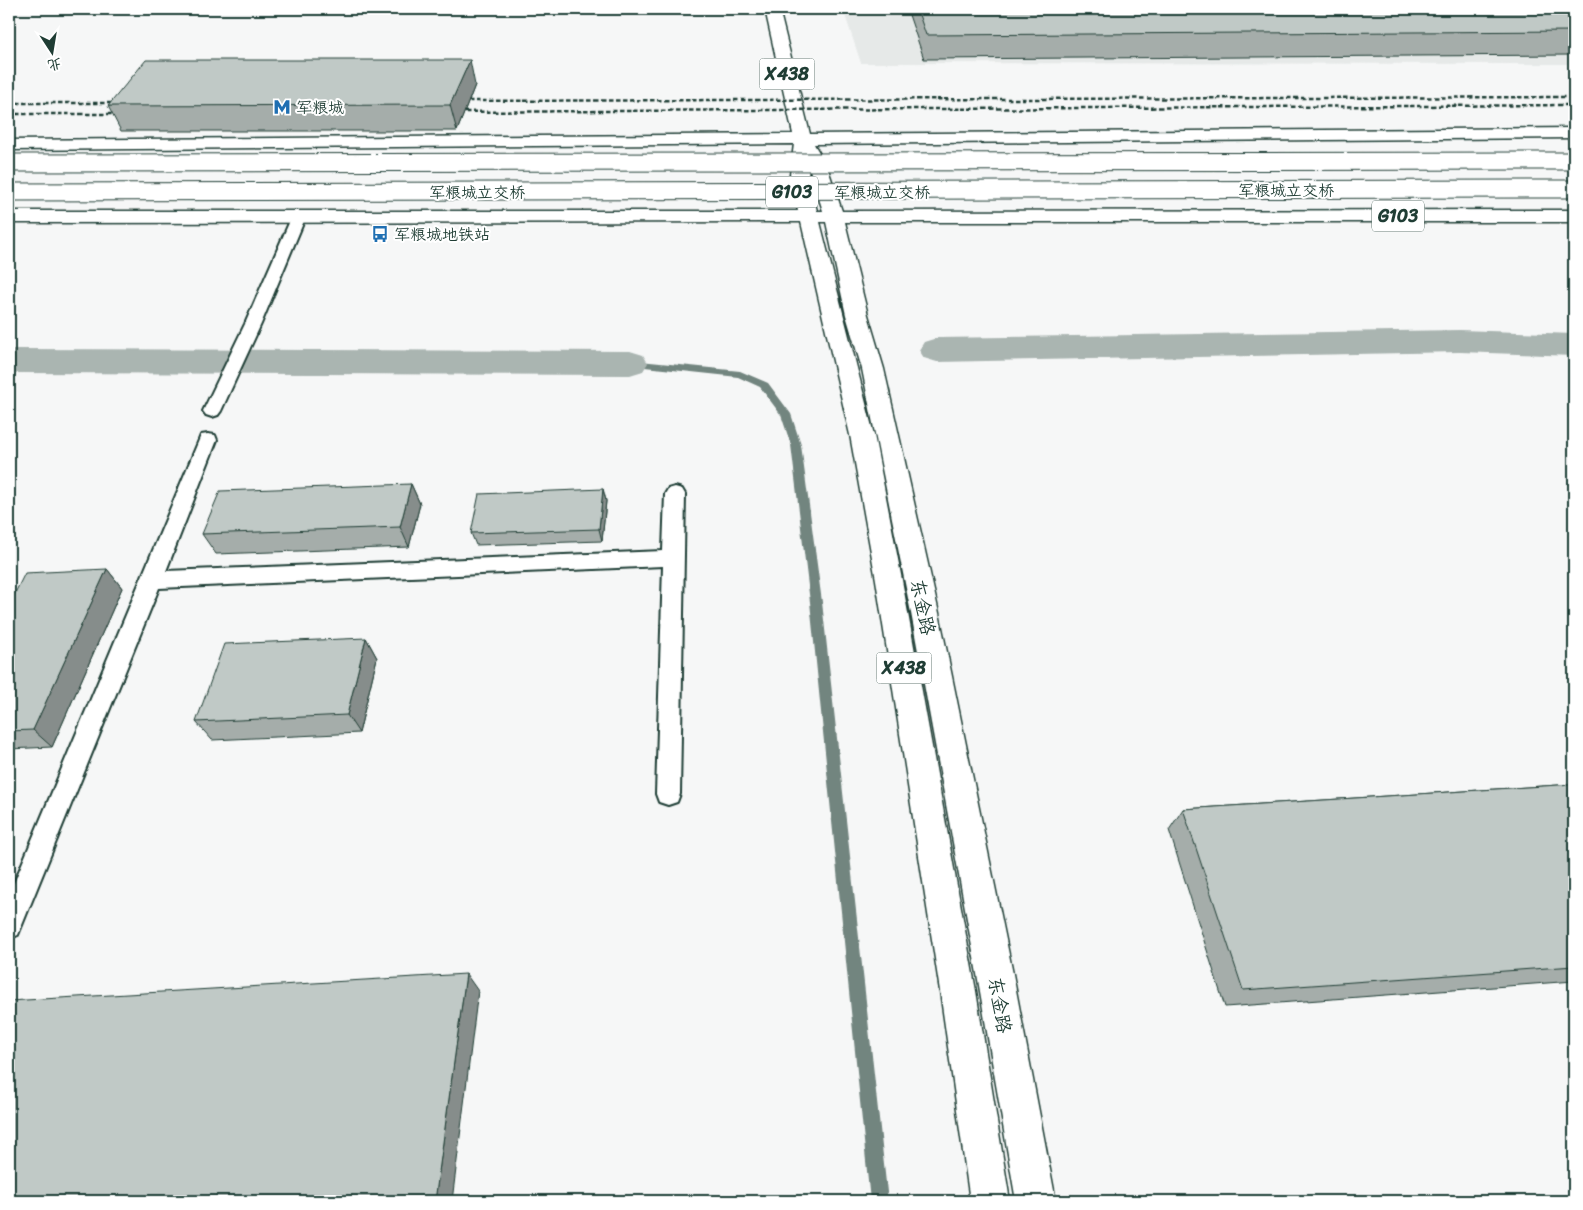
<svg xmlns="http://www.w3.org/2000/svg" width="1583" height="1210" viewBox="0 0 1583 1210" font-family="Sriracha,'LXGW WenKai TC',sans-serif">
  <rect width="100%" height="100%" fill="#f6f7f7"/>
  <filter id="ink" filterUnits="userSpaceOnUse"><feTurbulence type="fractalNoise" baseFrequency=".02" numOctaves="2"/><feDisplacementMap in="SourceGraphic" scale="10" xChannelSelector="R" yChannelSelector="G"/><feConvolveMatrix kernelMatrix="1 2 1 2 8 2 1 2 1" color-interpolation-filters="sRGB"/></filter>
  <g filter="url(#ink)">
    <!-- built -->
    <path fill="#e6e9e8" d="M843,9H1574V64L861,63Z"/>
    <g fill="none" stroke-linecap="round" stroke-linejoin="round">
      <!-- stream -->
      <path fill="#72857f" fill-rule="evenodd" d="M630,360L740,371L768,383L791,414L801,445L822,602L888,1201H870L810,602L791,445L781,415L760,387L738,377L626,365L625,363Z"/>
      <!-- canal -->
      <path fill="#aab5b1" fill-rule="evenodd" d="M1460,330L1574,334V356L1460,352L937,362L924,358L919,350L924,342L937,338Z
        M9,349L630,351L643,355L648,363L643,371L630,375L9,373Z"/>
      <!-- service casing -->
      <g stroke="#1f3d34" stroke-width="4">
        <path id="service" d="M299,212L304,213L306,216L261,324L221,411L218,415L212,417L206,415L203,411L245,324L292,216L294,213Z
          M208,434L215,435L217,440L166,571L663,551L665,494L668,489L675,487L682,489L685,494L680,794L677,802L668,805L659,802L656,794L663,566L159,588L18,935L9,939V895L199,440L201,435Z"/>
      </g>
      <!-- primary casing -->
      <g stroke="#1f3d34" stroke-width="3">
        <path id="primary" d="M765,9H779L810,134L1574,128V138L814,144L827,166L842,211L1574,210V222H845L868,315L884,369L939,613L1013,974L1056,1201H1016L977,974L911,613L862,369L846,315L826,222H820L874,435L902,580L976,991L1010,1201H970L940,991L876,580L850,435L801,222L9,223V211H798L790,175L794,144L9,150V140L793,134ZM809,167L823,211H817L808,175Z"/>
      </g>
      <!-- service -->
      <use href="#service" fill="#fff" fill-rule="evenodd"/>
      <!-- primary -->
      <use href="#primary" fill="#fff" fill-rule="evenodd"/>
      <!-- rail -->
      <path stroke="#1f3d34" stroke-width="2.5" stroke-dasharray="4.5 2.5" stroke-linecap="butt" d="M454,101L1574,97
        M9,103H124
        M451,112L1574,105
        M9,114H126"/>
      <!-- trunk-bridge casing -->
      <g stroke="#1f3d34" stroke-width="19" stroke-linecap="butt">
        <path id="trunk-bridge" d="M9,163L1574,161
          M9,192L1574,189"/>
      </g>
      <!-- trunk-bridge -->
      <use href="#trunk-bridge" stroke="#fff" stroke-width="17"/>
    </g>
    <!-- wall -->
    <path fill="#a5adaa" stroke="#1f3d34" d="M907,9H1559L1574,21V55L924,59Z
      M475,85L457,131H121L108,106Z
      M411,484L420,504L409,547L216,554L202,534Z
      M603,489L606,501L602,541L476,545L471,533Z
      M107,569L122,588L52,747L9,749V605Z
      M366,638L377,658L359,733L212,740L196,722Z
      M1574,784V981L1225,1007L1169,830L1183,809Z"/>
    <!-- shaded-wall -->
    <path fill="#868d8b" stroke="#1f3d34" d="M470,60L475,85L457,131L450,105Z
      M411,484L420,504L409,547L400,527Z
      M603,489L606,501L602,541L599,529Z
      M107,569L122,588L52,747L33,730Z
      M366,638L377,658L359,733L347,715Z
      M466,974L478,991L452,1201H435Z"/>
    <!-- building -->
    <path fill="#c0c9c6" stroke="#1f3d34" d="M917,9H1559L1574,21V31L926,35Z
      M146,60H470L450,105L108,106Z
      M411,484L400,527L202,534L220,491Z
      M603,489L599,529L471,533L479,494Z
      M107,569L33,730L9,731V605L25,573Z
      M366,638L347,715L196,722L224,644Z
      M1574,784V966L1243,990L1183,809Z
      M466,974L435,1201H9V1001Z"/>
  </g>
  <!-- icons -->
  <defs>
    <g id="metro-bare" transform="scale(1.35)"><path d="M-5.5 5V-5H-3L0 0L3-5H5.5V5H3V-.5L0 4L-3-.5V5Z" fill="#1f6fb2" stroke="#fff" stroke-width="2.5" paint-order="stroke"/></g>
    <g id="bus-bare" transform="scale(1.35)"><path d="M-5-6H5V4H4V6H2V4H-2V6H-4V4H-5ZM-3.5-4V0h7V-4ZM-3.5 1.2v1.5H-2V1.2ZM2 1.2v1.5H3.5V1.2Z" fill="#1f6fb2" stroke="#fff" stroke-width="2.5" paint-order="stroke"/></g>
  </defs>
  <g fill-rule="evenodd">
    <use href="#metro-bare" x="282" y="107"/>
    <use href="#bus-bare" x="380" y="234"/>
  </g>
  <g text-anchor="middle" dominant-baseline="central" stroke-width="4" stroke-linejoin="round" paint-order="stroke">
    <!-- far-poi labels -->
    <g font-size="16" fill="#1f3d34" stroke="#fff" text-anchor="start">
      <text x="296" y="107">军粮城</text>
      <text x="394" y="234">军粮城地铁站</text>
    </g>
    <!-- far-street labels -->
    <g font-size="16" fill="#1f3d34" stroke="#fff">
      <text x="1286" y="190">军粮城立交桥</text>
      <text x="477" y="192">军粮城立交桥</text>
      <text x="882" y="192">军粮城立交桥</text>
    </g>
    <!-- shield labels -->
    <g fill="#fff" stroke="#627771" stroke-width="1">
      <rect x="759.5" y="58.5" width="55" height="31" rx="4"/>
      <rect x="766" y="176.5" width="52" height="31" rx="4"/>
      <rect x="1372" y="200.5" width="52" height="31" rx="4"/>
      <rect x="876.5" y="652.5" width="55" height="31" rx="4"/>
    </g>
    <g font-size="18" font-weight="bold" fill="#1f3d34">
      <text x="787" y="74">X438</text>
      <text x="792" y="192">G103</text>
      <text x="1398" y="216">G103</text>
      <text x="904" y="668">X438</text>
    </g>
    <!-- street labels -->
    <g font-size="19" fill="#1f3d34" stroke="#fff">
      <text transform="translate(923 607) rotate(78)">东金路</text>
      <text transform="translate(1000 1005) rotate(80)">东金路</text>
    </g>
  </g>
  <!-- margin -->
  <rect width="1583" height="1210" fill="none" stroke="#fff" stroke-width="30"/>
  <rect x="15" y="15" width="1553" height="1180" fill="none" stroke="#1f3d34" stroke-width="2" filter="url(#ink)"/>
  <!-- north arrow -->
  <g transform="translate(52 52) rotate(168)" stroke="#ffffff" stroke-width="4" paint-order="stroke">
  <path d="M0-4L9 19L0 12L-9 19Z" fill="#1f3d34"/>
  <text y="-8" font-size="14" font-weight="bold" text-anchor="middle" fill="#1f3d34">北</text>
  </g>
</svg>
